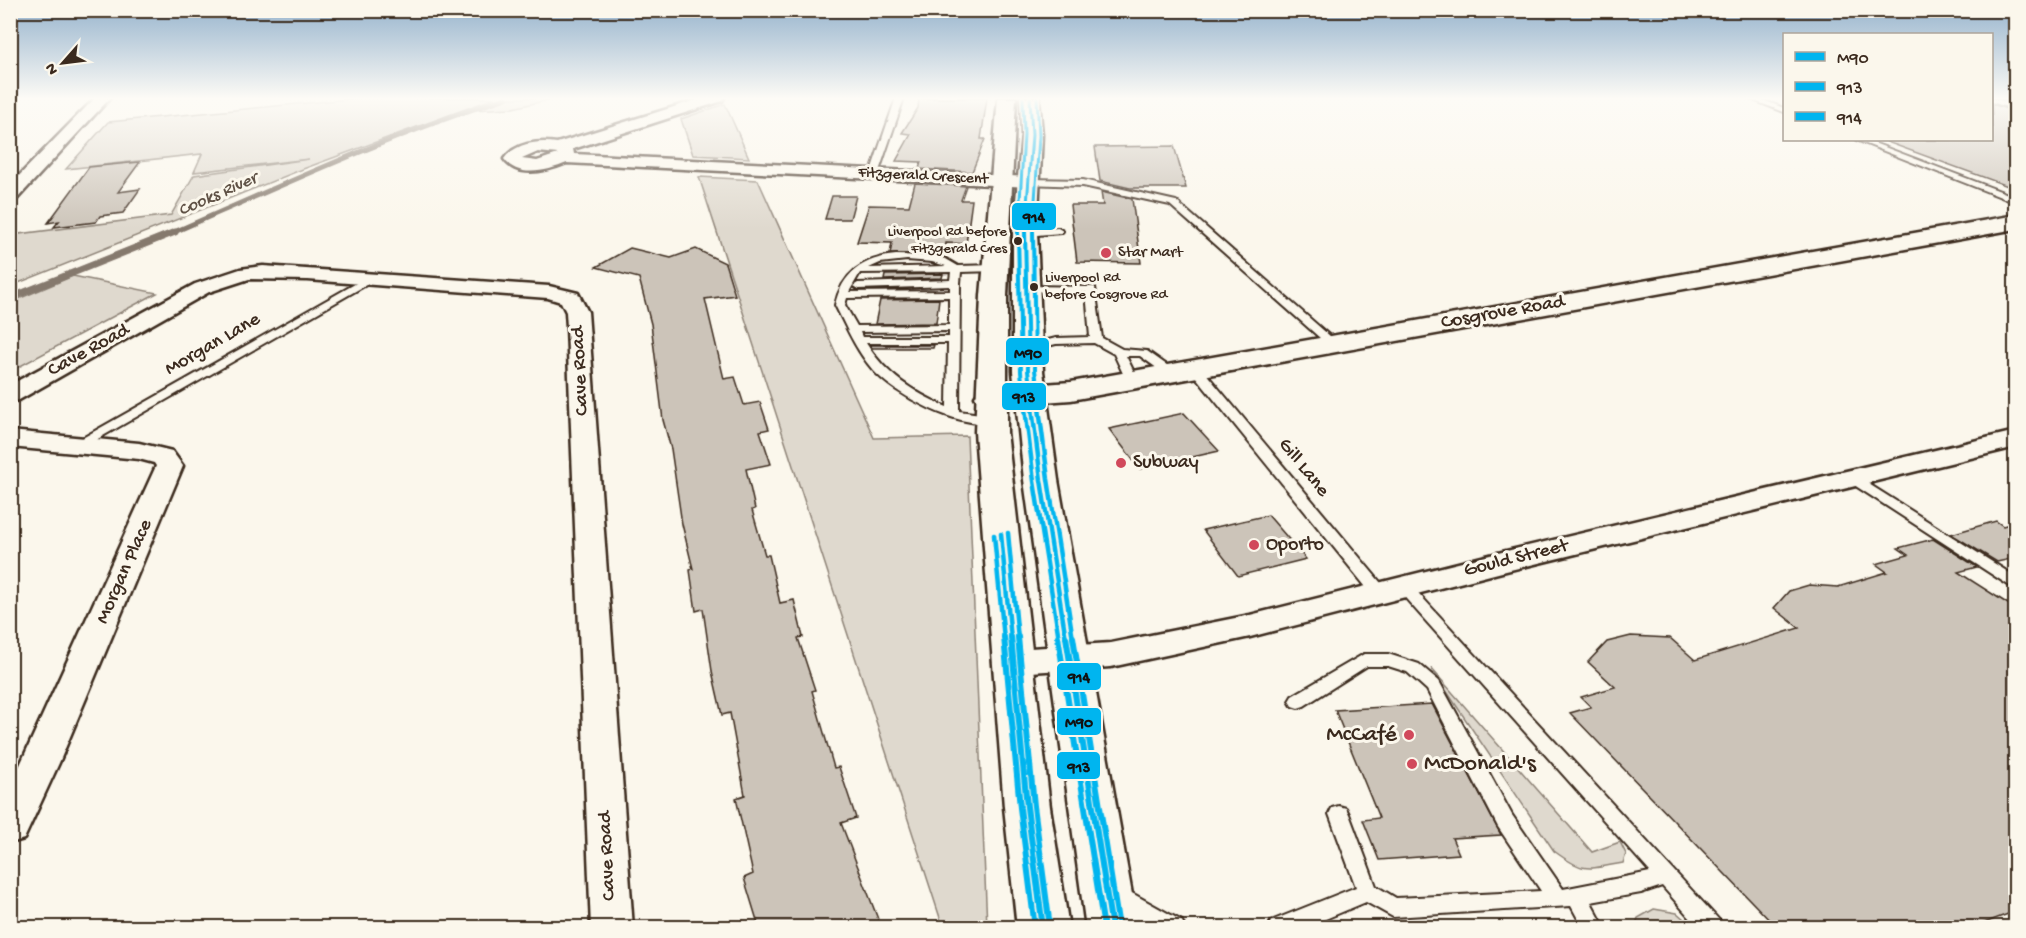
<svg xmlns="http://www.w3.org/2000/svg" width="2026" height="938" viewBox="0 0 2026 938" font-family="'Gochi Hand',sans-serif">
  <rect width="100%" height="100%" fill="#fbf7ec"/>
  <filter id="ink" filterUnits="userSpaceOnUse"><feTurbulence type="fractalNoise" baseFrequency=".0167" numOctaves="2"/><feDisplacementMap in="SourceGraphic" scale="12" xChannelSelector="R" yChannelSelector="G"/><feConvolveMatrix kernelMatrix="1 2 1 2 8 2 1 2 1" color-interpolation-filters="sRGB"/></filter>
  <g filter="url(#ink)">
    <!-- green -->
    <path fill="#dfd9ce" stroke="#8d8276" stroke-width="1.5" d="M359,98H495L303,169L11,286V235L171,215L194,175L309,159L194,172L202,154L66,169L108,122Z
      M510,98H557L513,108L471,110Z
      M725,104L749,158L693,155L681,119Z
      M699,177L758,180L874,438L967,436L987,927H943Z
      M73,276L157,293L11,371V302Z
      M1431,668L1592,852L1620,842L1626,854L1623,863C1587,869 1585,874 1554,851Z
      M1654,909L1677,913L1692,926L1635,927L1638,918Z"/>
    <g fill="none" stroke-linecap="round" stroke-linejoin="round">
      <!-- stream-far1 -->
      <path stroke="#85796d" stroke-width="5" d="M172,233C282,185 391,135 506,98"/>
      <!-- stream -->
      <path stroke="#85796d" stroke-width="7" d="M10,298L175,232"/>
    </g>
    <!-- building -->
    <path fill="#ccc4b9" stroke="#3b2a1e" stroke-width="1.5" d="M919,98H987L981,139H985L972,172L919,169L921,162L896,161L911,134L902,133L918,108Z
      M1992,104L2016,112V189L1887,142V140H1992Z
      M1174,146L1186,188H1130L1100,181L1095,147Z
      M140,162L118,192L140,189L123,213L100,216L96,222L54,227L59,221L48,223L89,167Z
      M915,183L966,186L961,200H972L966,244L946,243L945,256L932,254H890L892,243L857,242L869,205L909,206Z
      M1101,192L1132,199L1141,263L1077,262L1070,205H1103Z
      M832,196H856L850,219H825Z
      M630,248L671,258L696,249L725,263L735,295L705,299L724,379L735,377L744,405L760,402L769,429L760,431L771,464L746,469L755,509L752,510L765,555H769L780,603L794,600L803,637L798,638L815,690L812,691L834,768L839,767L856,818L841,823L881,927H759L744,878L753,874L736,798L745,795L730,713L722,715L712,671L703,609L696,611L690,570L693,569L682,524L671,449L663,420L651,324L639,278L596,267Z
      M943,274L942,278L884,280L885,275Z
      M939,299L936,323L875,324L880,300Z
      M870,345H934L933,348H872Z
      M1184,413L1219,451L1140,469L1109,429Z
      M1268,515L1306,559L1238,576L1203,530Z
      M1996,521L2003,526L2016,522V558L1997,562L1951,534Z
      M1933,539L1977,567L1958,572L2016,609V911L1974,927H1776L1570,713L1591,707L1581,697L1615,687L1588,662L1607,642L1631,636L1670,638L1695,660L1799,628L1774,608L1789,591L1809,585L1838,587L1887,572L1876,564L1908,555L1898,548Z
      M1432,704L1501,835L1452,838L1459,854L1379,860L1363,820L1379,818L1335,710Z"/>
    <g fill="none" stroke-linecap="round" stroke-linejoin="round">
      <!-- service casing -->
      <g stroke="#3b2a1e" stroke-width="4">
        <path id="service" d="M896,98H904L878,174L871,176L870,174Z
          M1747,98H1757L1784,108V112Z
          M1992,98L2016,105V110L1992,102Z
          M1856,140H1866L2016,197V203Z
          M1030,179L1083,180L1176,201L1339,344L1333,347L1329,346L1170,205L1083,186L1027,184V180Z
          M1058,228L1063,231L1061,233L1025,236L1020,233L1025,230Z
          M896,255L932,256L946,259L958,266L996,265L1001,268L996,271L961,272L960,283L959,411L995,416L997,419L995,422C961,430 894,395 872,369C856,350 846,327 835,305C842,273 863,258 896,255ZM907,260L932,262L946,266L869,268L880,263ZM951,272L950,280L858,283L853,286L858,289L950,286V291L849,292L860,273ZM949,297V325L857,326L845,305L847,298ZM949,331V337H862L860,332ZM866,343H948L947,407C913,392 886,375 866,343Z
          M369,276L373,277V281L82,448H72L70,445Z
          M1027,286L1095,287L1102,338L1122,349L1147,351L1178,373L1172,377L1168,376L1140,356H1126L1138,380L1132,384L1126,380L1114,354L1094,343L1056,344L1028,351L1024,350V346L1056,338L1090,337L1086,292L1023,291L1022,289Z
          M1195,364L1199,365L1386,589L1388,593L1386,597H1374L1191,371L1189,368Z
          M1853,474L2016,577V590L1848,481L1846,478Z
          M1404,582L1409,583L1720,921L1723,928H1699L1662,886L1641,893L1591,902L1605,928H1583L1571,906L1393,917L1366,902L1304,928H1268L1271,921L1356,887L1329,814L1332,808L1339,806L1346,808L1349,814L1376,886L1396,898L1541,891L1498,827L1427,690L1407,672L1388,666H1367L1304,706L1298,708L1292,706L1289,701L1292,696L1364,654H1388L1419,664L1439,681L1512,815L1563,889L1650,872L1399,591L1396,587L1399,583Z
          M1121,887L1182,921L1185,928C1176,928 1166,929 1157,928C1144,926 1116,908 1111,896L1114,889Z"/>
      </g>
      <!-- minor casing -->
      <g stroke="#3b2a1e" stroke-width="5">
        <path id="minor" d="M95,98H110L16,200L10,201V185Z
          M703,98H724L722,101L573,149L574,154L1030,177L1036,178L1039,182L1036,186L1030,187L567,163C547,171 518,179 504,159C515,143 538,140 557,143ZM538,152L558,154L537,161L522,159Z
          M263,266L549,286L578,293L588,312L633,928H591L567,327L566,312L561,302L548,298L308,280L249,279L209,292L19,400L10,402V385L195,284L240,269Z
          M10,431L139,443L172,451L183,466L59,763L24,839L10,843V787L156,466L154,463L139,459L10,447Z
          M2016,431V447L1502,572L1250,637L1111,667L1014,673L1002,670L997,661L1002,652L1014,649L1111,643L1250,615L1502,552Z"/>
      </g>
      <!-- secondary casing -->
      <g stroke="#3b2a1e" stroke-width="5">
        <path id="secondary" d="M2016,215V229L1071,400L990,406L979,403L975,397L979,391L990,388L1071,382Z"/>
      </g>
      <!-- trunk casing -->
      <g stroke="#3b2a1e" stroke-width="5">
        <path id="trunk" d="M998,98H1016L1007,296V432L1050,807L1069,928H1017L1004,807L975,432L981,296Z
          M1021,98H1039L1042,135L1037,233L1043,371L1058,480L1138,928H1086L1024,480L1013,371V233L1022,135Z"/>
      </g>
      <!-- service -->
      <use href="#service" fill="#fbf7ec" fill-rule="evenodd"/>
      <!-- minor -->
      <use href="#minor" fill="#fbf7ec" fill-rule="evenodd"/>
      <!-- secondary -->
      <use href="#secondary" fill="#fbf7ec" fill-rule="evenodd"/>
      <!-- trunk -->
      <use href="#trunk" fill="#fbf7ec" fill-rule="evenodd"/>
      <!-- bus-1-far3 casing -->
      <g stroke="#fbf7ec" stroke-width="6">
        <path id="bus-1-far3" d="M1025,233L1032,135L1030,98"/>
      </g>
      <!-- bus-1-far2 casing -->
      <g stroke="#fbf7ec" stroke-width="8">
        <path id="bus-1-far2" d="M1025,232L1028,371L1033,409"/>
      </g>
      <!-- bus-1-far1 casing -->
      <g stroke="#fbf7ec" stroke-width="9">
        <path id="bus-1-far1" d="M1032,408L1041,480L1066,639
          M1001,534L1011,639"/>
      </g>
      <!-- bus-1 casing -->
      <g stroke="#fbf7ec" stroke-width="10">
        <path id="bus-1" d="M1011,637L1027,807L1043,928
          M1066,637L1112,928"/>
      </g>
      <!-- bus-2-far3 casing -->
      <g stroke="#fbf7ec" stroke-width="6">
        <path id="bus-2-far3" d="M1018,233L1024,135L1023,98"/>
      </g>
      <!-- bus-2-far2 casing -->
      <g stroke="#fbf7ec" stroke-width="8">
        <path id="bus-2-far2" d="M1018,232L1021,372L1025,409"/>
      </g>
      <!-- bus-2-far1 casing -->
      <g stroke="#fbf7ec" stroke-width="9">
        <path id="bus-2-far1" d="M1025,408L1034,481L1059,639
          M994,535L1004,639"/>
      </g>
      <!-- bus-2 casing -->
      <g stroke="#fbf7ec" stroke-width="10">
        <path id="bus-2" d="M1004,637L1020,808L1035,928
          M1058,637L1104,928"/>
      </g>
      <!-- bus-3-far3 casing -->
      <g stroke="#fbf7ec" stroke-width="6">
        <path id="bus-3-far3" d="M1033,233L1039,136L1037,98"/>
      </g>
      <!-- bus-3-far2 casing -->
      <g stroke="#fbf7ec" stroke-width="8">
        <path id="bus-3-far2" d="M1033,232L1035,370L1040,409"/>
      </g>
      <!-- bus-3-far1 casing -->
      <g stroke="#fbf7ec" stroke-width="9">
        <path id="bus-3-far1" d="M1039,408L1048,479L1073,639
          M1008,533L1018,639"/>
      </g>
      <!-- bus-3 casing -->
      <g stroke="#fbf7ec" stroke-width="10">
        <path id="bus-3" d="M1018,637L1034,806L1050,927
          M1073,637L1119,927"/>
      </g>
      <!-- bus-1-far3 -->
      <use href="#bus-1-far3" stroke="#00b5ef" stroke-width="3"/>
      <!-- bus-1-far2 -->
      <use href="#bus-1-far2" stroke="#00b5ef" stroke-width="4"/>
      <!-- bus-1-far1 -->
      <use href="#bus-1-far1" stroke="#00b5ef" stroke-width="4.5"/>
      <!-- bus-1 -->
      <use href="#bus-1" stroke="#00b5ef" stroke-width="6"/>
      <!-- bus-2-far3 -->
      <use href="#bus-2-far3" stroke="#00b5ef" stroke-width="3"/>
      <!-- bus-2-far2 -->
      <use href="#bus-2-far2" stroke="#00b5ef" stroke-width="4"/>
      <!-- bus-2-far1 -->
      <use href="#bus-2-far1" stroke="#00b5ef" stroke-width="4.5"/>
      <!-- bus-2 -->
      <use href="#bus-2" stroke="#00b5ef" stroke-width="6"/>
      <!-- bus-3-far3 -->
      <use href="#bus-3-far3" stroke="#00b5ef" stroke-width="3"/>
      <!-- bus-3-far2 -->
      <use href="#bus-3-far2" stroke="#00b5ef" stroke-width="4"/>
      <!-- bus-3-far1 -->
      <use href="#bus-3-far1" stroke="#00b5ef" stroke-width="4.5"/>
      <!-- bus-3 -->
      <use href="#bus-3" stroke="#00b5ef" stroke-width="6"/>
    </g>
  </g>
  <!-- sky -->
  <linearGradient id="sky" x2="0" y2="1"><stop stop-color="#94b2cc"/><stop offset="0.43" stop-color="#fdfbf6"/><stop offset="1" stop-color="#fdfbf6" stop-opacity="0"/></linearGradient>
  <rect width="2026" height="229" fill="url(#sky)"/>
  <!-- markers -->
  <g fill="#3b2a1e" stroke="#fbf7ec" stroke-width="2">
    <circle cx="1018" cy="241" r="5"/>
    <circle cx="1034" cy="287" r="5"/>
  </g>
  <g fill="#d1495b" stroke="#fbf7ec" stroke-width="2">
    <circle cx="1106" cy="253" r="6"/>
    <circle cx="1121" cy="463" r="6"/>
    <circle cx="1254" cy="545" r="6"/>
    <circle cx="1409" cy="735" r="6"/>
    <circle cx="1412" cy="764" r="6"/>
  </g>
  <g text-anchor="middle" dominant-baseline="central" stroke-width="6" stroke-linejoin="round" paint-order="stroke">
    <!-- far-bus labels -->
    <g font-size="15" fill="#3b2a1e" stroke="#fbf7ec" text-anchor="end">
      <text x="1007" y="232">Liverpool Rd before<tspan x="1007" dy="17">Fitzgerald Cres</tspan></text>
      <text x="1045" y="278" text-anchor="start">Liverpool Rd<tspan x="1045" dy="17">before Cosgrove Rd</tspan></text>
    </g>
    <!-- far-street labels -->
    <g font-size="16" fill="#3b2a1e" stroke="#fbf7ec">
      <text transform="translate(923 177) rotate(3)">Fitzgerald Crescent</text>
    </g>
    <!-- far-poi labels -->
    <g font-size="16" fill="#3b2a1e" stroke="#fbf7ec" text-anchor="start">
      <text x="1118" y="253">Star Mart</text>
    </g>
    <!-- far-water labels -->
    <g font-size="18" font-style="italic" fill="#605246" stroke="#fbf7ec">
      <text transform="translate(218 195) rotate(-24)">Cooks River</text>
    </g>
    <!-- street labels -->
    <g font-size="20" fill="#3b2a1e" stroke="#fbf7ec">
      <text transform="translate(1503 313) rotate(-10)">Cosgrove Road</text>
      <text transform="translate(213 345) rotate(-30)">Morgan Lane</text>
      <text transform="translate(89 351) rotate(-29)">Cave Road</text>
      <text transform="translate(581 371) rotate(-93)">Cave Road</text>
      <text transform="translate(1303 468) rotate(51)">Gill Lane</text>
      <text transform="translate(1516 559) rotate(-14)">Gould Street</text>
      <text transform="translate(125 572) rotate(-66)">Morgan Place</text>
      <text transform="translate(608 856) rotate(-93)">Cave Road</text>
    </g>
    <!-- poi labels -->
    <g font-size="20" fill="#3b2a1e" stroke="#fbf7ec" text-anchor="start">
      <text x="1133" y="463">Subway</text>
      <text x="1266" y="545">Oporto</text>
    </g>
    <!-- near-poi labels -->
    <g font-size="24" fill="#3b2a1e" stroke="#fbf7ec" text-anchor="end">
      <text x="1397" y="735">McCafé</text>
      <text x="1424" y="764" text-anchor="start">McDonald's</text>
    </g>
  </g>
  <g stroke="#fbf7ec" stroke-width="2">
    <rect x="1011" y="202" width="46" height="29" rx="6" fill="#00b5ef"/>
    <rect x="1005" y="337" width="45" height="29" rx="6" fill="#00b5ef"/>
    <rect x="1001" y="382" width="46" height="29" rx="6" fill="#00b5ef"/>
    <rect x="1056" y="662" width="46" height="29" rx="6" fill="#00b5ef"/>
    <rect x="1056" y="707" width="46" height="29" rx="6" fill="#00b5ef"/>
    <rect x="1056" y="751" width="45" height="29" rx="6" fill="#00b5ef"/>
  </g>
  <g font-size="16" text-anchor="middle" font-weight="bold" fill="#111">
    <text x="1034" y="222">914</text>
    <text x="1028" y="358">M90</text>
    <text x="1024" y="402">913</text>
    <text x="1079" y="682">914</text>
    <text x="1079" y="727">M90</text>
    <text x="1079" y="772">913</text>
  </g>
  <!-- margin -->
  <rect width="2026" height="938" fill="none" stroke="#fbf7ec" stroke-width="36"/>
  <rect x="18" y="18" width="1990" height="902" fill="none" stroke="#3b2a1e" stroke-width="2" filter="url(#ink)"/>
  <!-- legend -->
  <rect x="1783" y="33" width="210" height="108" fill="#fbf7ec" stroke="#aea59a" stroke-width="1.5"/>
  <rect x="1795" y="52" width="30" height="9" fill="#00b5ef" stroke="#aea59a" stroke-width="1.5"/>
  <text x="1837" y="63" font-size="18" fill="#3b2a1e">M90</text>
  <rect x="1795" y="82" width="30" height="9" fill="#00b5ef" stroke="#aea59a" stroke-width="1.5"/>
  <text x="1837" y="93" font-size="18" fill="#3b2a1e">913</text>
  <rect x="1795" y="112" width="30" height="9" fill="#00b5ef" stroke="#aea59a" stroke-width="1.5"/>
  <text x="1837" y="123" font-size="18" fill="#3b2a1e">914</text>
  <!-- north arrow -->
  <g transform="translate(63 63) rotate(242)" stroke="#fbf7ec" stroke-width="4.5" paint-order="stroke">
  <path d="M0-4.5L10 22L0 15L-10 22Z" fill="#3b2a1e"/>
  <text y="-9" font-size="16" font-weight="bold" text-anchor="middle" fill="#3b2a1e">N</text>
  </g>
</svg>
